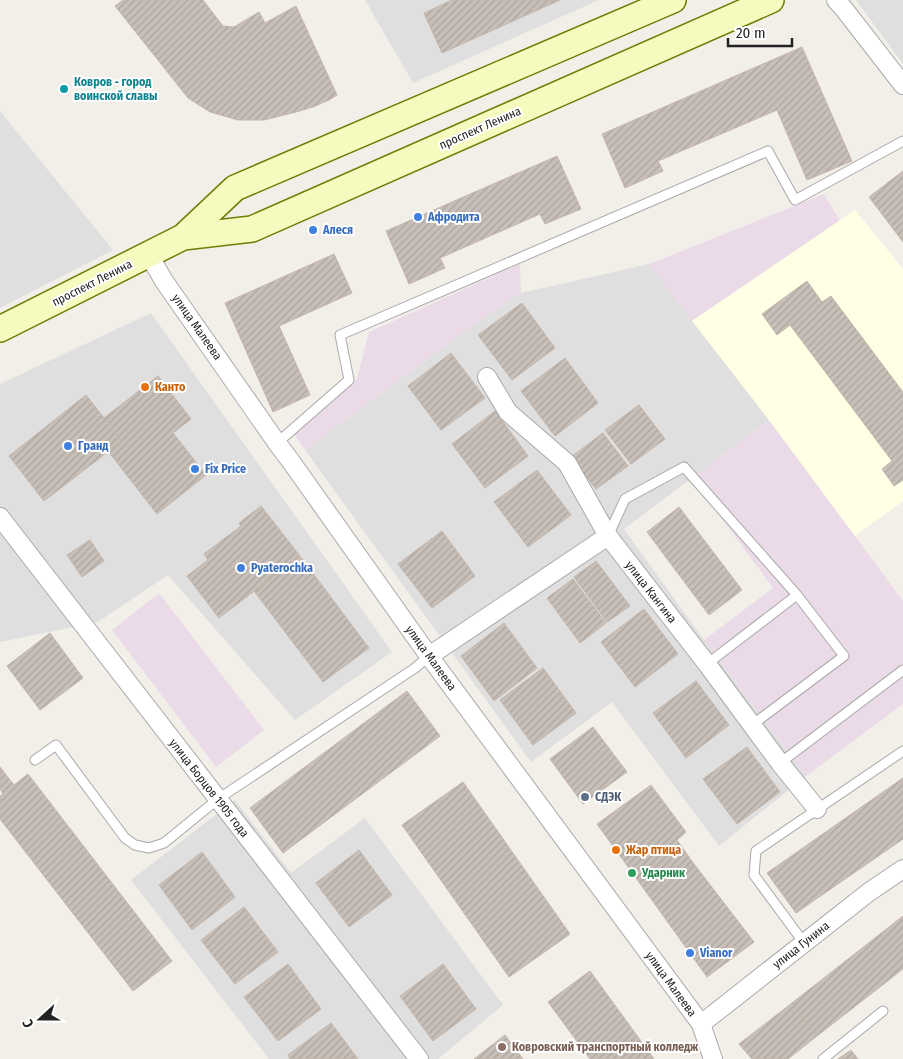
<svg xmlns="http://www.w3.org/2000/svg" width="903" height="1059" viewBox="0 0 903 1059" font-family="'Fira Sans Condensed',sans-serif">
  <defs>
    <pattern id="building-hatch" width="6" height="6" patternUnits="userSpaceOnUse" patternTransform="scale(1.25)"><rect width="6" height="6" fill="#c7bfb8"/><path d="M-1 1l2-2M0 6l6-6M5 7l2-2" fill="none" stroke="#aba49e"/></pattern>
  </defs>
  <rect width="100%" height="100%" fill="#f2efe9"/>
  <!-- residential -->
  <path fill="#e0dfdf" d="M365,0H599L413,83Z
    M856,0H903V64Z
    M0,111L113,250L0,308Z
    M649,264L769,420L624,529L704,640L806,776L719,846L612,702L531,762L305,450L465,331L521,293Z
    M151,313L392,652L295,720L168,575L98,622L0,642V384Z
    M235,800L291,873L365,818L503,1005L438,1059H269L131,880Z"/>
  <!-- industrial -->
  <path fill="#ebdbe8" d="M824,194L840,221L692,321L649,264Z
    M520,264L521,293L465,331L305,450L294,434L357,379L369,332Z
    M769,420L903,601V704L806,776L704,640L773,588L692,478Z
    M159,593L264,730L216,767L112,630Z"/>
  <!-- education -->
  <path fill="#ffffe5" d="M855,210L903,269V501L855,536L769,420L692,321Z"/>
  <!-- building -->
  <path fill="url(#building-hatch)" stroke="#c4b6ab" d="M123,0H203L223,26L234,27L259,12L265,23L296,6L337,95L329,100L313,107L296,112L264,120H238L210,112L188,98L115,6Z
    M452,0H560L442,53L424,13Z
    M802,47L852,161L807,180L777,110L658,161L663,171L625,188L602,134Z
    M557,156L581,209L545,224L540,214L440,258L445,268L409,284L386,231Z
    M903,171V242L869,197Z
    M334,254L352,293L279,326L310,395L273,412L225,303Z
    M807,281L822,302L831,296L903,392V480L894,486L882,469L892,461L790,325L777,335L762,314Z
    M522,303L555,348L512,380L478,335Z
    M451,353L485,398L441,430L408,386Z
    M565,358L598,403L555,436L521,391Z
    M158,376L191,419L173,433L206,475L157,514L108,451L122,441L104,418Z
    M86,395L122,441L44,501L9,456Z
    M639,405L665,439L631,464L605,430Z
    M495,411L528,456L485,488L452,444Z
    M603,433L628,466L596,489L571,457Z
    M537,470L571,515L528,547L494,502Z
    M261,506L300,556L219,618L187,576L208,560L204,554L241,526L239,523Z
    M679,507L742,590L709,615L647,532Z
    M442,531L475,576L432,608L398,564Z
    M90,540L104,561L82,577L67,555Z
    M300,556L369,648L323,682L254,591Z
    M596,561L630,606L607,622L574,577Z
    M573,579L606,623L580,643L547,598Z
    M644,609L678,654L635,687L601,642Z
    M504,623L537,668L494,701L461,656Z
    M50,633L83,678L40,710L7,666Z
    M543,668L576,713L533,745L500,700Z
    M696,681L729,725L686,758L653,713Z
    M407,691L440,736L283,853L250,808Z
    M593,727L627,772L583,804L550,759Z
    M747,747L780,792L737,824L703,779Z
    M0,767L14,785L28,774L172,961L133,991L0,819V796L3,794L0,789Z
    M903,778V839L796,913L767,873Z
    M463,782L570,934L509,977L402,825Z
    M651,785L686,832L677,840L694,864L649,896L597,824Z
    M359,850L392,895L349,927L316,883Z
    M202,852L235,897L192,930L159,885Z
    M694,864L754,942L707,977L649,896Z
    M244,907L278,952L235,984L201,940Z
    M903,916V969L817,1036L792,1003Z
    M288,964L321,1009L278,1041L244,997Z
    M443,964L476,1009L433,1041L400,996Z
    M590,971L654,1059H590L548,1002Z
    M792,1003L817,1036L788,1059H752L739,1044Z
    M331,1023L358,1059H290L288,1055Z
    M505,1035L523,1059H474Z
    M851,1050L858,1059H838Z"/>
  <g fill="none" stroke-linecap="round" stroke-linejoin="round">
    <!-- lane casing -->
    <g stroke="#a9a9a9" stroke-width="11">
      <path id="lane" d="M277,443L349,380L340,335L768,151L795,200L903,141
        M608,536L625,499L684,467L797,595L844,656L752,725
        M707,664L797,595
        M35,760L56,745L125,838L135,845L149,848L164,843L218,799L415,668L429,656
        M780,763L903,670
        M804,943L754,875L756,851L903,751
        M823,1059L883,1011"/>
    </g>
    <!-- street casing -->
    <g stroke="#a9a9a9" stroke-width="20">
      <path id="street" d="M836,0L844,9L903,85
        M149,255L164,281L277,443L292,463L429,656L701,1024L713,1059
        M487,377L508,412L567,463L608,536L707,664L780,763L817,809
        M0,517L419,1059
        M429,656L608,536
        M701,1024L869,892L903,869"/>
    </g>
    <!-- secondary casing -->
    <g stroke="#707d05" stroke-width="28">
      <path id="secondary" d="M183,237L252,229L771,0
        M0,329L183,237L235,188L673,0"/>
    </g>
    <!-- lane -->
    <use href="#lane" stroke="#fff" stroke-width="9"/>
    <!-- street -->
    <use href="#street" stroke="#fff" stroke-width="18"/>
    <!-- secondary -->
    <use href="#secondary" stroke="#f7fabf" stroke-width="25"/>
  </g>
  <!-- markers -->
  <circle fill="#0f9aa8" stroke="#fff" stroke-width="2" cx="64" cy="89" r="5"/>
  <g fill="#3f7fe0" stroke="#fff" stroke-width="2">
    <circle cx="418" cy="217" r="5"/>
    <circle cx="313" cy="230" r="5"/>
    <circle cx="68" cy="446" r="5"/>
    <circle cx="195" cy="469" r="5"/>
    <circle cx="241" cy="568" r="5"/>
    <circle cx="690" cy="953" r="5"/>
  </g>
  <g fill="#e8710a" stroke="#fff" stroke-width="2">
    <circle cx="145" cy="387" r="5"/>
    <circle cx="616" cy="850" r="5"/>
  </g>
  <circle fill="#5c6f8a" stroke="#fff" stroke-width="2" cx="585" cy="797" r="5"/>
  <circle fill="#2e9e5b" stroke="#fff" stroke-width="2" cx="632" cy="873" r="5"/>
  <circle fill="#8d6e63" stroke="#fff" stroke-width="2" cx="502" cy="1047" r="5"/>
  <g text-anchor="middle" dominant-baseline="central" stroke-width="4" stroke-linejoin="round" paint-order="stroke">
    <!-- culture labels -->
    <g font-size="12" font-weight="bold" fill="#0d838f" stroke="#fff" text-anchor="start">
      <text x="74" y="82">Ковров - город<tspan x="74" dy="14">воинской славы</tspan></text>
    </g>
    <!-- street labels -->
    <g font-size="12" fill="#222" stroke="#fff">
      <text transform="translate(480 128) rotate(-24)">проспект Ленина</text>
      <text transform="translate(92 283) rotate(-27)">проспект Ленина</text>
      <text transform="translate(197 327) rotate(55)">улица Малеева</text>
      <text transform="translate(651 592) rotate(52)">улица Кангина</text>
      <text transform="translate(431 658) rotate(54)">улица Малеева</text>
      <text transform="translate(209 788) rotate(52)">улица Борцов 1905 года</text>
      <text transform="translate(801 945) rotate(-38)">улица Гунина</text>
      <text transform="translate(671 984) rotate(54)">улица Малеева</text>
    </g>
    <!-- shop labels -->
    <g font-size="12" font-weight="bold" fill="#366cbe" stroke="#fff" text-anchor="start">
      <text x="428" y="217">Афродита</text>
      <text x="323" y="230">Алеся</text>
      <text x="78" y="446">Гранд</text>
      <text x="205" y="469">Fix Price</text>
      <text x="251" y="568">Pyaterochka</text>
      <text x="700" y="953">Vianor</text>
    </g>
    <!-- food labels -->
    <g font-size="12" font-weight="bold" fill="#c56008" stroke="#fff" text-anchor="start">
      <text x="155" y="387">Канто</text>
      <text x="626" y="850">Жар птица</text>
    </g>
    <!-- service labels -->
    <g font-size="12" font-weight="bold" fill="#4e5e75" stroke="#fff" text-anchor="start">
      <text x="595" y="797">СДЭК</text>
    </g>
    <!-- leisure labels -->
    <g font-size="12" font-weight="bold" fill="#27864d" stroke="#fff" text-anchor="start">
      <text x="642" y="873">Ударник</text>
    </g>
    <!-- education labels -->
    <g font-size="12" font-weight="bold" fill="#785e54" stroke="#fff" text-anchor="start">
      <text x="512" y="1047">Ковровский транспортный колледж</text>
    </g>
  </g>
  <!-- north arrow -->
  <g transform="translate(40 1019) rotate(249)" stroke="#ffffff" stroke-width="4" paint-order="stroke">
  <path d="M0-4L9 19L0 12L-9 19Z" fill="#222222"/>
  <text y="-8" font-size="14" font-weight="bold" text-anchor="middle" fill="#222222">С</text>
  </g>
  <!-- scale -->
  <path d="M728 38v8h64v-8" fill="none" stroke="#222222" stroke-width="2.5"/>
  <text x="736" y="38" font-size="15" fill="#222222" stroke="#ffffff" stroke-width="4" paint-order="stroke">20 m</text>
</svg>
